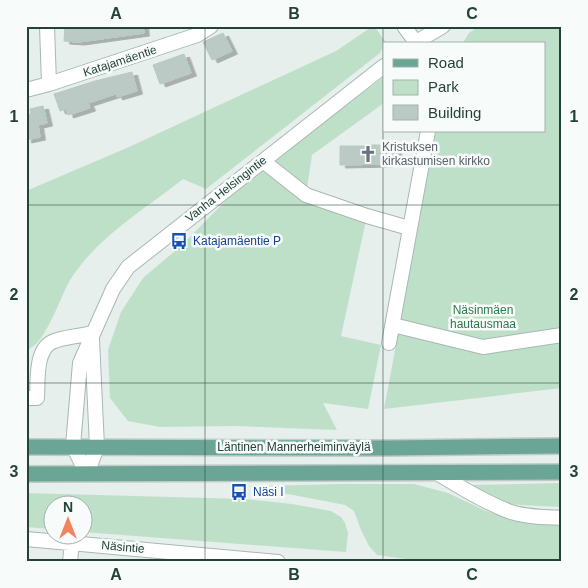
<svg xmlns="http://www.w3.org/2000/svg" width="588" height="588" viewBox="0 0 588 588" font-family="Helvetica,sans-serif">
  <defs>
    <filter id="shadow"><feDropShadow dx="5.5" dy="3" stdDeviation="0" flood-color="#0004"/></filter>
  </defs>
  <rect width="100%" height="100%" fill="#e6efeb"/>
  <!-- green -->
  <path fill="#bfe0c8" d="M373,26H374L385,41L380,53L206,189L183,179C145,209 99,236 72,277C61,293 46,346 26,350V191L129,147L336,51Z
    M479,26H562V388L384,409L436,131H544V44H462L469,33Z
    M384,77V103L312,155L306,195L367,216L341,336L381,345L368,409L323,403L337,430L235,426L160,427L128,421L110,398L108,350L121,312L143,278L182,245L245,181Z
    M562,483V506L560,507L505,504L470,485Z
    M342,484H414L448,493L486,511L512,520L541,524H562V562H428L377,555L369,546L361,530L354,511L345,505L262,489L263,486Z
    M26,493L244,499L292,504L331,511L341,517L345,523L348,533L346,552L83,532L82,506H52V529L26,527Z"/>
  <!-- building -->
  <path fill="#bbcac4" stroke="#b8c9c2" filter="url(#shadow)" d="M65,26H143L144,33L79,42L64,41Z
    M223,33L232,51L212,60L203,42Z
    M184,54L191,73L160,84L153,65Z
    M132,72L137,91L117,97L116,94L88,103L90,108L68,115L66,109L60,111L54,94L95,81Z
    M43,106L47,123L38,125L40,137L26,140V115L31,114L30,109Z
    M367,145H388L396,151V158L387,164L340,165V146H367Z"/>
  <g fill="none" stroke-linecap="round" stroke-linejoin="round">
    <!-- minor casing -->
    <g stroke="#a8b8b2" stroke-width="16">
      <path id="minor" d="M47,26L49,84
        M404,26L417,44
        M413,44L443,26
        M26,90L49,84L197,35L211,26
        M263,161L306,195L367,216L409,228
        M393,325L483,347L562,335
        M389,343L428,131
        M26,398H37C38,382 35,350 52,342C62,337 81,336 92,333
        M437,473C460,487 483,501 508,511C525,517 544,517 562,518
        M87,474L73,446L80,363L113,289L128,267L384,66
        M87,474L97,447L92,339
        M26,539L278,562
        M70,562L72,542"/>
    </g>
    <!-- major casing -->
    <g stroke="#c2cac8" stroke-width="18">
      <path id="major" d="M26,447L388,448L562,446
        M26,474L562,472"/>
    </g>
    <!-- minor -->
    <use href="#minor" stroke="#fff" stroke-width="14"/>
    <!-- major -->
    <use href="#major" stroke="#6aa596" stroke-width="15"/>
  </g>
  <!-- grid -->
  <path fill="none" stroke="#24423a" stroke-width="1" stroke-opacity="0.55" d="M205,26V562M383,26V562M26,205H562M26,383H562"/>
  <!-- icons -->
  <defs>
    <g id="church-bare" transform="scale(1.35)"><path d="M-1.2-6h2.4v3.5h3.3v2.4h-3.3V6h-2.4V-.1h-3.3v-2.4h3.3Z" fill="#6b7280" stroke="#f7fbf9" stroke-width="2.5" paint-order="stroke"/></g>
    <g id="bus-bare" transform="scale(1.35)"><path d="M-5-6H5V4H4V6H2V4H-2V6H-4V4H-5ZM-3.5-4V0h7V-4ZM-3.5 1.2v1.5H-2V1.2ZM2 1.2v1.5H3.5V1.2Z" fill="#1a4fb4" stroke="#f7fbf9" stroke-width="2.5" paint-order="stroke"/></g>
  </defs>
  <g fill-rule="evenodd">
    <use href="#church-bare" x="368" y="154"/>
    <use href="#bus-bare" x="179" y="241"/>
    <use href="#bus-bare" x="239" y="492"/>
  </g>
  <g text-anchor="middle" dominant-baseline="central" stroke-width="5" stroke-linejoin="round" paint-order="stroke">
    <!-- street labels -->
    <g font-size="12" fill="#24423a" stroke="#f7fbf9">
      <text transform="translate(120 61) rotate(-18)">Katajamäentie</text>
      <text transform="translate(226 189) rotate(-38)">Vanha Helsingintie</text>
      <text x="294" y="447">Läntinen Mannerheiminväylä</text>
      <text transform="translate(123 547) rotate(5)">Näsintie</text>
    </g>
    <!-- worship labels -->
    <g font-size="12" fill="#5b616d" stroke="#f7fbf9" text-anchor="start">
      <text x="382" y="147">Kristuksen<tspan x="382" dy="14">kirkastumisen kirkko</tspan></text>
    </g>
    <!-- transit labels -->
    <g font-size="12" fill="#164399" stroke="#f7fbf9" text-anchor="start">
      <text x="193" y="241">Katajamäentie P</text>
      <text x="253" y="492">Näsi I</text>
    </g>
    <!-- park labels -->
    <g font-size="12" fill="#2d7a4b" stroke="#f7fbf9">
      <text x="483" y="310">Näsinmäen<tspan x="483" dy="14">hautausmaa</tspan></text>
    </g>
  </g>
  <!-- border -->
  <rect width="588" height="588" fill="none" stroke="#f7fbf9" stroke-width="55"/>
  <!-- legend -->
  <rect x="383" y="42" width="162" height="90" fill="#f7fbf9" stroke="#a3b1ad"/>
  <rect x="393" y="59" width="25" height="8" fill="#6aa596" stroke="#a3b1ad"/>
  <text x="428" y="68" font-size="15" fill="#24423a">Road</text>
  <rect x="393" y="80" width="25" height="15" fill="#bfe0c8" stroke="#a3b1ad"/>
  <text x="428" y="92" font-size="15" fill="#24423a">Park</text>
  <rect x="393" y="105" width="25" height="15" fill="#bbcac4" stroke="#a3b1ad"/>
  <text x="428" y="118" font-size="15" fill="#24423a">Building</text>
  <!-- north arrow -->
  <g transform="translate(68 520)"><circle r="24" fill="#f7fbf9" stroke="#a3b1ad"/>
  <path d="M0-4L9 19L0 12L-9 19Z" fill="#f4845f"/>
  <text y="-8" font-size="14" font-weight="bold" text-anchor="middle" fill="#24423a">N</text>
  </g>
  <rect x="28" y="28" width="532" height="532" fill="none" stroke="#24423a" stroke-width="2"/>
  <g font-size="16" text-anchor="middle" font-weight="bold" fill="#24423a">
    <text x="116" y="19">A</text>
    <text x="294" y="19">B</text>
    <text x="472" y="19">C</text>
    <text x="14" y="122">1</text>
    <text x="574" y="122">1</text>
    <text x="14" y="300">2</text>
    <text x="574" y="300">2</text>
    <text x="14" y="477">3</text>
    <text x="574" y="477">3</text>
    <text x="116" y="580">A</text>
    <text x="294" y="580">B</text>
    <text x="472" y="580">C</text>
  </g>
</svg>
